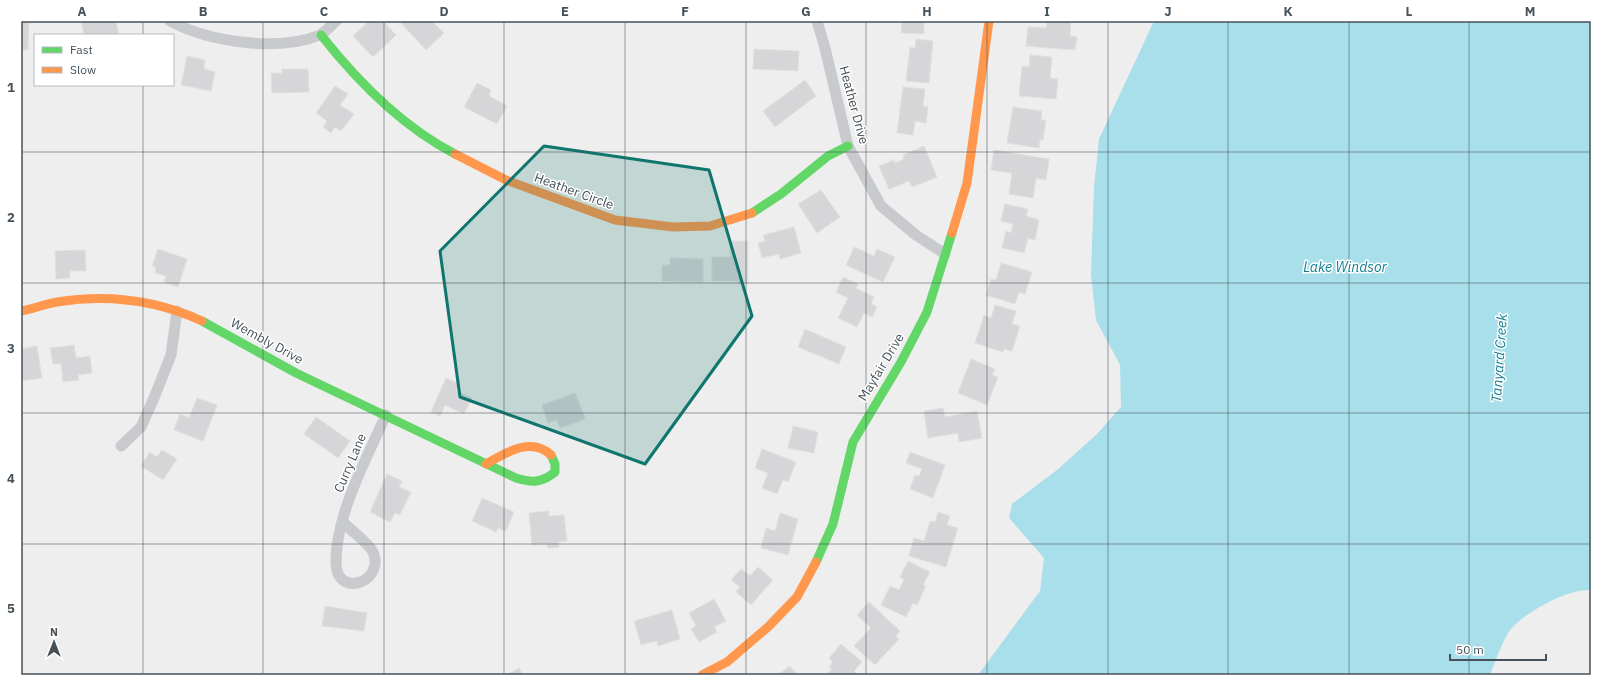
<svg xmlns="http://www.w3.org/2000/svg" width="1612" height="696" viewBox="0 0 1612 696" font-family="'IBM Plex Sans',sans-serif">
  <rect width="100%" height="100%" fill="#efeeee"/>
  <!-- water -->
  <path fill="#a9dfea" d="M1154,21H1591V590C1569,588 1527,611 1512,628C1504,636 1495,663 1490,675H978L1040,591L1044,558L1009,518L1012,504L1057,470L1097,434L1121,407L1120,365L1096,320L1091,275L1094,187L1099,139Z"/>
  <!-- building -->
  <path fill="#d6d6d8" stroke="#e0e0e1" d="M21,21H29L28,50H21Z
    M81,21H116L119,35H84Z
    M369,21H383L396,35L373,57L353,36Z
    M403,21H432L444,33L426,50L401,23Z
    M902,21H924V34L901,33Z
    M1047,21H1071L1070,36L1077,37L1075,50L1026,46L1028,27L1046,28Z
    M916,39L933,41L929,83L906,81L910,47L915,48Z
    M754,49L799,51L798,71L753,69Z
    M1030,55L1052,57L1050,78L1058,79L1056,99L1019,96L1022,66L1029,67Z
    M187,56L205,60L204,69L215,72L211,91L181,85Z
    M282,69H308L309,92L272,93L271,73H282Z
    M805,80L816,96L775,127L763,111Z
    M477,83L491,90L489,96L507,106L497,124L464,107Z
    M335,86L348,94L340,105L354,114L341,131L335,127L331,133L323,127L327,121L316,113Z
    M903,87L925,89L923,106L928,107L926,123L915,121L913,135L897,133Z
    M1013,107L1042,111L1041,120H1046L1043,140H1040L1039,148L1007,143Z
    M924,146L937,177L912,187L909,181L889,189L879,166L894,160L895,163L904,159L903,155Z
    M994,150L1049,159L1046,180L1036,178L1033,198L1009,194L1012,173L991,170Z
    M821,190L840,217L817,233L798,204Z
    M1005,204L1028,209L1026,216L1039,220L1035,240L1028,238L1024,253L1002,248L1006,231L1011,233L1013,224L1001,221Z
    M794,227L801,253L780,259L779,254L762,258L758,243L765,241L763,235Z
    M730,241H748V284H738V281H712V257H730Z
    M854,247L874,256L877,249L895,257L883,282L846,265Z
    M158,249L187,259L178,287L164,282L166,276L155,273L156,267L152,266Z
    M85,250L86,271H70V278L56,279L55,251Z
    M670,258L703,259V282L662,281V265H670Z
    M1001,263L1032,272L1025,294L1019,292L1015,304L986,295L991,279L996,280Z
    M843,277L858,284L856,288L874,297L871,304L877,307L872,317L864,313L857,327L838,318L848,298L836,292Z
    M995,305L1016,311L1012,324L1020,326L1012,351L1004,349L1003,352L975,343L984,315L991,318Z
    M805,329L846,347L839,364L798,347Z
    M74,345L76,358L90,356L92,373L78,375L79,380L63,382L61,364H53L50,348Z
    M37,346L42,378L21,381V349Z
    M971,359L995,369L992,375L998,377L987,405L958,393Z
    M446,378L459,384L456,391L472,398L464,414L445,405L440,416L431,412Z
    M575,393L585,419L560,428L557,420L548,423L542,405Z
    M197,398L217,405L203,441L174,430L180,414L189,418Z
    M943,408L945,417L977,411L982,438L959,442L958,433L928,438L924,411Z
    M316,417L350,441L338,458L304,434Z
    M793,426L818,432L814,453L788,448Z
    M762,449L796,462L788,482L783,480L777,494L762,488L768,473L755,468Z
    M162,450L177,459L163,480L141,466L150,452L157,457Z
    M910,452L945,465L933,498L910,489L915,475L919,476L922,469L906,463Z
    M387,474L402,481L399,487L411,492L400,515L395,513L390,522L370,512Z
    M482,498L514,512L506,531L498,528L496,532L472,521Z
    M549,511V516L564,515L567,541L558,542L559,547L548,548L547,544L532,545L529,513Z
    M938,512L950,516L947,525L958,528L946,567L909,556L914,538L924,541L930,521L935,522Z
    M780,513L798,519L788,555L761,548L766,528L775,531Z
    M908,561L930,572L923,585L926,586L917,605L913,603L906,617L881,605L890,586L899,590L904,580L900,577Z
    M758,567L773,580L751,605L736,592L740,587L731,580L741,569L750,576Z
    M714,599L726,621L714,627L717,632L699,642L691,629L696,626L689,613Z
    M869,602L900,631L896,636L899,639L875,665L854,646L871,628L857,615Z
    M325,606L367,613L364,631L322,626Z
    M672,610L680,639L658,646L657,641L641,645L634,621Z
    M841,644L862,662L854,671L858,675H826L832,669L829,667L833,662L829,658Z
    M790,666L797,675H778Z
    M519,668L523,675H507Z"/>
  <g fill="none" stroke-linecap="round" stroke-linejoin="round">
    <!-- street -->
    <path stroke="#c8cacd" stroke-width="11" d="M170,21C209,42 278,52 320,35C326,32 331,25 336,21
      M817,21L825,48L848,146L881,206L916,235L945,254
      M121,446L141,427L154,398L171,355L177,311
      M343,522C351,531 368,542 373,552C386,582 335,600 336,561C336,515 367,457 386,415"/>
    <!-- fast -->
    <path stroke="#63d668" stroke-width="9" d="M321,35C358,82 401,126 455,154
      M752,213L781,194L828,156L848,146
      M202,321L296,373L516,478C532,483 542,483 555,472V464L551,455
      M816,562L833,524L853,442L901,362L927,312L952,233"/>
    <!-- slow -->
    <path stroke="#ff974d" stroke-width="9" d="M455,154L506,180L615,220L673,227L710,226L752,213
      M952,233L967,183L989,21
      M21,311C33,309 45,304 57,302C107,294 156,300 202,321
      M486,464C505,453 531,436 551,455
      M702,675L727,662L768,627L797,597L816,562"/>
  </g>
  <!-- marked area -->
  <path fill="#0f766e" fill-opacity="0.2" stroke="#0f766e" stroke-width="3" stroke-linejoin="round" d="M544,146L709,170L752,316L645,464L460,397L440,251Z"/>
  <!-- grid -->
  <path fill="none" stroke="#465159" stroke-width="1" stroke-opacity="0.55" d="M143,21V35M263,21V675M384,21V675M504,21V675M625,21V675M746,21V675M866,21V675M987,21V675M1108,21V675M1228,21V675M1349,21V675M1469,21V675M143,85V675M21,152H1591M21,283H1591M21,413H1591M21,544H1591"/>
  <g text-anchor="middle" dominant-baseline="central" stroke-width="3" stroke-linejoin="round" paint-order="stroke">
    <!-- street labels -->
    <g font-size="13" fill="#465159" stroke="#fff">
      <text transform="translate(854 105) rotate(75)">Heather Drive</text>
      <text transform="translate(574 191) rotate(20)">Heather Circle</text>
      <text transform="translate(267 341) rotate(29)">Wembly Drive</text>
      <text transform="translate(881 367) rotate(-59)">Mayfair Drive</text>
      <text transform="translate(350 463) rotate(-67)">Curry Lane</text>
    </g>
    <!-- water labels -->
    <g font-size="14" font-style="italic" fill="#127e93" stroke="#fff">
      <text x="1345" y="267">Lake Windsor</text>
      <text transform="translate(1499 358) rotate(-86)">Tanyard Creek</text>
    </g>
  </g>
  <!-- border -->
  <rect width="1612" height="696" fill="none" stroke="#ffffff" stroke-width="44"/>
  <!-- legend -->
  <rect x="34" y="34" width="140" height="52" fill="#ffffff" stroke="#b5b9bd"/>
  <rect x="42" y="47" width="20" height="6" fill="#63d668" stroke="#b5b9bd"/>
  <text x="70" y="54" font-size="12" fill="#465159">Fast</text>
  <rect x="42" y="67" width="20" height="6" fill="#ff974d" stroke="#b5b9bd"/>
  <text x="70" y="74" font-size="12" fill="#465159">Slow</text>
  <!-- north arrow -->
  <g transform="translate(54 642)" stroke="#ffffff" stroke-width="3" paint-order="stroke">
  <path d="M0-3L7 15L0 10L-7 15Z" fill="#465159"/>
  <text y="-6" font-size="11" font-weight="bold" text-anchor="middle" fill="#465159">N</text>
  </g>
  <!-- scale -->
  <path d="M1450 654v6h96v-6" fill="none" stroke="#465159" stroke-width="2"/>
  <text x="1456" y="654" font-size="12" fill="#465159" stroke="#ffffff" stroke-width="3" paint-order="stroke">50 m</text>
  <rect x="22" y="22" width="1568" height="652" fill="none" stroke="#465159" stroke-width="1.5"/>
  <g font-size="13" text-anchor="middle" font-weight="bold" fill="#465159">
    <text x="82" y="16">A</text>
    <text x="203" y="16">B</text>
    <text x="324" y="16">C</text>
    <text x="444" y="16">D</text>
    <text x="565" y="16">E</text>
    <text x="685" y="16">F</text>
    <text x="806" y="16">G</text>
    <text x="927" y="16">H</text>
    <text x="1047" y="16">I</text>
    <text x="1168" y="16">J</text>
    <text x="1288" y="16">K</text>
    <text x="1409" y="16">L</text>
    <text x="1530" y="16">M</text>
    <text x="11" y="92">1</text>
    <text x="11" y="222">2</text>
    <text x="11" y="353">3</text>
    <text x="11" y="483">4</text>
    <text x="11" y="613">5</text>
  </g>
</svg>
